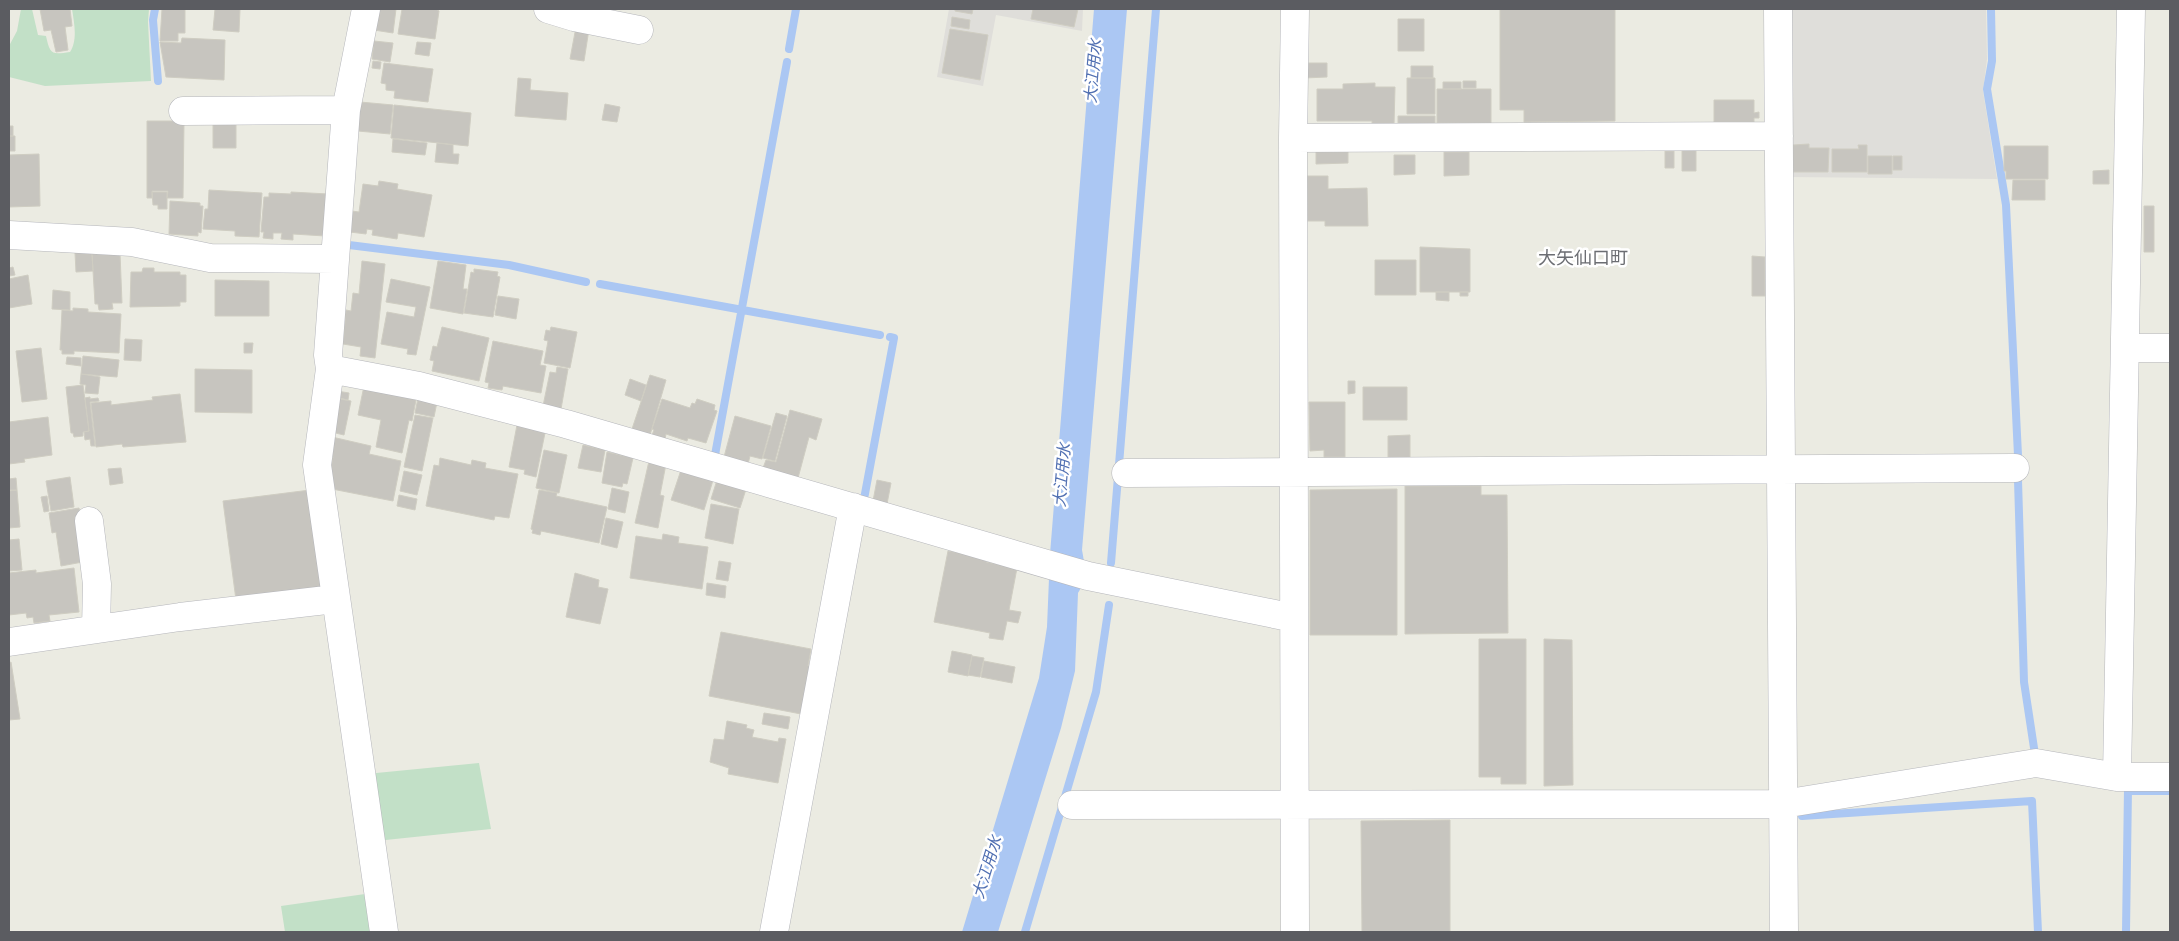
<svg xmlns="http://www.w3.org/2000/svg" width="2179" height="941" viewBox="0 0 2179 941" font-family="Commissioner,'Noto Sans JP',sans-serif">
  <rect width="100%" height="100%" fill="#ebebe2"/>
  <!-- industrial -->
  <path fill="#dfdeda" d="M949,9H1083L1082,31L996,15L983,86L937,77Z
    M1787,9H1986L1987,59L1983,91L1997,179L1787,177Z"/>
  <!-- green -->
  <path fill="#c2e0c7" d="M21,9H32L38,35L46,36C50,54 51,55 70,52C78,40 74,22 72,9H149L148,22L151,81L45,86L9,77V46L17,31Z
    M479,763L491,829L376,841L366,774Z
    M372,893L378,932H285L281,906Z"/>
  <!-- water -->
  <path fill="#abc7f3" d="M1094,9H1127L1082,550C1085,566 1087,579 1078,593L1075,671L1061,728L998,932H962L1039,678L1047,627L1050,554Z"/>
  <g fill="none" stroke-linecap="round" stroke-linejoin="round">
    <!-- stream -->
    <path stroke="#abc7f3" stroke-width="8" d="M155,9L153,20L158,81
      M1991,9L1992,61L1987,89L2006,205L2018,455
      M789,49L796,9
      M349,245L509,265L586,282
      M600,284L880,335
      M715,455L787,62
      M2018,480L2024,682L2034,748
      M864,499L894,338L890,337
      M1111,563L1156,9
      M2128,791H2170
      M1802,816L2032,801L2038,932
      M1025,932L1096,692L1109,605
      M2126,932L2128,788"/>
  </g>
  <!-- building -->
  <path fill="#c7c5bf" stroke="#cfcdc2" d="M40,9H70L72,26L65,27L68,50L56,52L51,30L44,31Z
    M162,9H185V33H178V41H160Z
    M215,9H240L239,32L213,30Z
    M377,9H396L393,33L374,30Z
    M402,9H436L439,11L435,39L398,34Z
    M955,9H973L972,14L955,11Z
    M1033,9H1078L1074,27L1031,19Z
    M1500,9H1615V121L1524,122V110H1500Z
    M952,17L970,20L969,29L951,26Z
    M1398,19H1424V51H1398Z
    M576,27L589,29L584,61L570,59Z
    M950,29L988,35L980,80L942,73Z
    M182,38L225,40L224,80L166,77L160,42L181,43Z
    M374,41L393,43L390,62L372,59Z
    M417,42L431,43L429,56L415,54Z
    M373,61L381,62L380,69L372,68Z
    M384,63L433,69L428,102L394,98L395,91L386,90V84L381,83Z
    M1304,63H1327V77L1304,78Z
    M1411,66H1433V78H1411Z
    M518,78L531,79L530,90L568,93L566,120L515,116Z
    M1407,78H1435V114H1407Z
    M1463,81H1476V88H1463Z
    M1443,82H1461V89H1443Z
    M1375,83V87H1395L1394,125H1372V121H1317V89H1343V84Z
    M1437,89H1491V123H1437Z
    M1714,100H1754V113L1759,112V118H1754V122H1714Z
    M360,102L393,105L390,134L358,131Z
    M605,104L620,107L617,122L602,120Z
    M394,105L471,113L468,146L391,138Z
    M1398,116H1435V124H1398Z
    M213,119H236V148H213Z
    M147,121H184L183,198H167L168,191H152V198H147Z
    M9,126H13V136H9Z
    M9,136H15V151H9Z
    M393,139L427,143L425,155L392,152Z
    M437,143L453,145V154H459L458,164L435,162Z
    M1809,144V148H1829L1828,172H1793V145Z
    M1858,145H1867V172H1832V149H1859Z
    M2004,146H2048V179H2006V171H2004Z
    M1682,149H1696V171H1682Z
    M1665,151H1674V168H1665Z
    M1316,152H1348V163L1316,164Z
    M1444,152H1469V175L1444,176Z
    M39,154L40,206L9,207V155Z
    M1394,155H1415V174L1394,175Z
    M1868,156H1892V174H1868Z
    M1893,156H1902V170H1893Z
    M2109,170V184H2093V171Z
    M1307,176H1328V189L1367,188L1368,226H1325V221H1307Z
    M2013,180H2045V200H2012Z
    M379,181L398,184L397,189L432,195L424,237L398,233L397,239L372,235L373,230L367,229L366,234L350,232L352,211L359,212L363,184L378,186Z
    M209,190L262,193L259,237L235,236V231L203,229L205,209H208Z
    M152,192H167V209H158V205H153Z
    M291,192L328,194L325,236L293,234V240L281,239L282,233H273V239L263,238L264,232H261L264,197H269V193L291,194Z
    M170,201L200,203V206H203L201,233L198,232V236L169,234Z
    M2144,206H2154V252H2144Z
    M1420,247L1470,249V292H1420Z
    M92,252L93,271L76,272L75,253Z
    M120,253L122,303H112L113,309L99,310L98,304H95L92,254Z
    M1752,256L1765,257V296H1752Z
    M1375,260H1416V295H1375Z
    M362,261L385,264L375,358L360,356L361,347L343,344L346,310L351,311L353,293L359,294Z
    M438,261L466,265L463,289H467L463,314L430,308Z
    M13,267L15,275L9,276V268Z
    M143,268H154V272H180V275H186V302H180V306L130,307L131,272H142Z
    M474,269L498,272L497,276L500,277L493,317L464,313L471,272L474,273Z
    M28,275L32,304L9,308V279Z
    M391,279L430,287L416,355L407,354L408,349L381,344L387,312L414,317L416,307L386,302Z
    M215,280L269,281V316H215Z
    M53,290L70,292V310L52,309Z
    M1436,292H1449V301L1436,300Z
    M1460,292H1468V296H1460Z
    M498,296L519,299L516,319L495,315Z
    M73,308L88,309V312L121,314L119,353L74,351V354H62V350H60L62,310L73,311Z
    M442,327L489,338L479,381L432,371L434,361L430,360L433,346L437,347Z
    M551,327L577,332L570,368L544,363L548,341L544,340L546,330L550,331Z
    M125,339L142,340L141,361L124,360Z
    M493,341L543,351L540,365L546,366L541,393L503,386L502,390L488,388L489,383L485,382Z
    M244,343H253L252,353H244Z
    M41,348L47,399L22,402L16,351Z
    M83,356L119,360L117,377L81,374Z
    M67,357L81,358V366L66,364Z
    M557,367L568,369L561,409L543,406L550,372L556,373Z
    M195,369L252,370V413L195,412Z
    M81,374L100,377L98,394L85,393L86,385L80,384Z
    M650,375L666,380L650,435L632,429Z
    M630,379L646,385L641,401L625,395Z
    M1348,381H1355V393L1348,394Z
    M83,385L89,431L83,432V436L74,437L73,433H71L66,387Z
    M364,386L416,400L412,421L409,420L402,453L376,447L381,420L358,415Z
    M1363,387H1407V420H1363Z
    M337,391L349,393L348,400L336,397Z
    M180,394L186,442L123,447L122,444L96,447L91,403L111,401V405L153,400L152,397Z
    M90,397V399L98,398L99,401L90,402L95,446H91L90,439L85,440L84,432L89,431L85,398Z
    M334,398L351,401L344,435L327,431Z
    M418,398L437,402L434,417L415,413Z
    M662,399L690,408L692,403L695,404L697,399L715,405L714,410L717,411L706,443L688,438L687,441L666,434L665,439L652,435L654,430L652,429Z
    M1309,402H1345V457H1324V450L1310,451Z
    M790,410L822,419L816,440L809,437L798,478L763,468L766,460L776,462Z
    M776,413L787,416L775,461L763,458Z
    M415,415L433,418L422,471L404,467Z
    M735,416L771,426L762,459L750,456L748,464L724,457Z
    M48,417L52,455L24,459L25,462L9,464V422Z
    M517,425L545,433L536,477L524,474L525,470L509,467Z
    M1410,435V458H1388V436Z
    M332,437L371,446L369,454L401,461L393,501L327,488L333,457L328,456Z
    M583,445L605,450L601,472L578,468Z
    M544,450L567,455L559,493L536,488Z
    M607,452L633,458L627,484L623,483L622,487L602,483Z
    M440,458L471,465L472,460L486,463L485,468L518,474L509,518L495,516L494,520L426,506L434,465L439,466Z
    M649,461L666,464L660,495L664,496L658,528L635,523Z
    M682,467L714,477L704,510L671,500Z
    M121,468L123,483L110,485L108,469Z
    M404,471L422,475L417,495L400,491Z
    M70,477L74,507L51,511L46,481Z
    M718,477L747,486L740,508L711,499Z
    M16,478L17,490H9V479Z
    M877,480L891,483L887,504L873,501Z
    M1405,486H1481V495H1507L1508,633L1405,634Z
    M612,488L629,492L625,513L608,509Z
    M1397,489V635H1310V490Z
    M17,490L20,527L9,528V491Z
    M310,490L322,588L236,600L223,501Z
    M539,490L557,493L556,496L607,507L599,543L541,531L540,535L532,533L533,530L531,529Z
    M399,495L417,499L415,510L397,506Z
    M47,496L49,511L44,512L41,497Z
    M711,504L739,509L733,544L705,538Z
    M79,508L88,561L61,566L56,532L52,533L49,513Z
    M606,518L623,522L617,548L601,544Z
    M663,534L679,537L678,543L708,547L702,589L630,578L636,536L662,540Z
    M19,539L22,570L9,571V540Z
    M948,551L987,558L986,562L1017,568L1009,610L1021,612L1018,623L1007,621L1003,640L989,638L990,633L934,622Z
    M719,561L731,563L728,581L716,579Z
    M74,568L79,612L49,615L50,621L34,623L33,617L27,618L26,613L9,615V573L36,570V573Z
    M575,573L599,580L598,587L608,589L600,624L566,617Z
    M707,583L726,586L725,598L706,595Z
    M721,632L811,649L808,666L815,667L806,715L709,696Z
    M1479,639H1526V784H1501V777H1479Z
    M1544,639L1572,640L1573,785L1544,786Z
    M952,651L972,655L968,676L948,672Z
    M972,656L984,658L980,677L968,675Z
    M984,661L1015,667L1012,683L981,677Z
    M11,662L20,719L9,720V663Z
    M764,713L790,717L788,729L762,724Z
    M727,721L747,725L746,728L754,730L752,737L778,742L779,738L786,739L778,783L728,774L729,768L710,762L714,739L724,740Z
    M1450,820V932H1362L1361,821Z"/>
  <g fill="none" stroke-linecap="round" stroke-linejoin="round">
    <!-- minor casing -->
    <g stroke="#b5b6bb" stroke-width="29">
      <path id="minor" d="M366,9L346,110L328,355L330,369L317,465L384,932
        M548,9L574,17L639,30
        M1295,9L1293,138L1295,932
        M1778,9L1784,932
        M183,111L346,110
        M1293,138L1779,136
        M9,235L132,242L210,258L335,259
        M2125,348H2170
        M330,369L419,386L566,424L1088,576L1294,618
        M1126,473L2015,468
        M89,521L97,584L96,629
        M9,642L180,617L335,599
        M2117,777L2131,9
        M1072,805L1783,804L2036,763L2117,777H2170
        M774,932L853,507"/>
    </g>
    <!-- minor -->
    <use href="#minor" stroke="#fff" stroke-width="28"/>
  </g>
  <g text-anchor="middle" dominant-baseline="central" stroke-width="5" stroke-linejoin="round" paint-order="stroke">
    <!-- water labels -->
    <g font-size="16" font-style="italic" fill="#5170b2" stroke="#fff">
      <text transform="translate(1092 71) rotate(-85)">大江用水</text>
      <text transform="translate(1061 475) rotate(-85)">大江用水</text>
      <text transform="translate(986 867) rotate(-73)">大江用水</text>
    </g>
    <!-- quarter labels -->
    <g font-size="18" fill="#6c6e73" stroke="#fff">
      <text x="1583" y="257">大矢仙口町</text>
    </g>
  </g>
  <!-- border -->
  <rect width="2179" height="941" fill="none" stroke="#5b5c61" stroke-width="20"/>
</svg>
